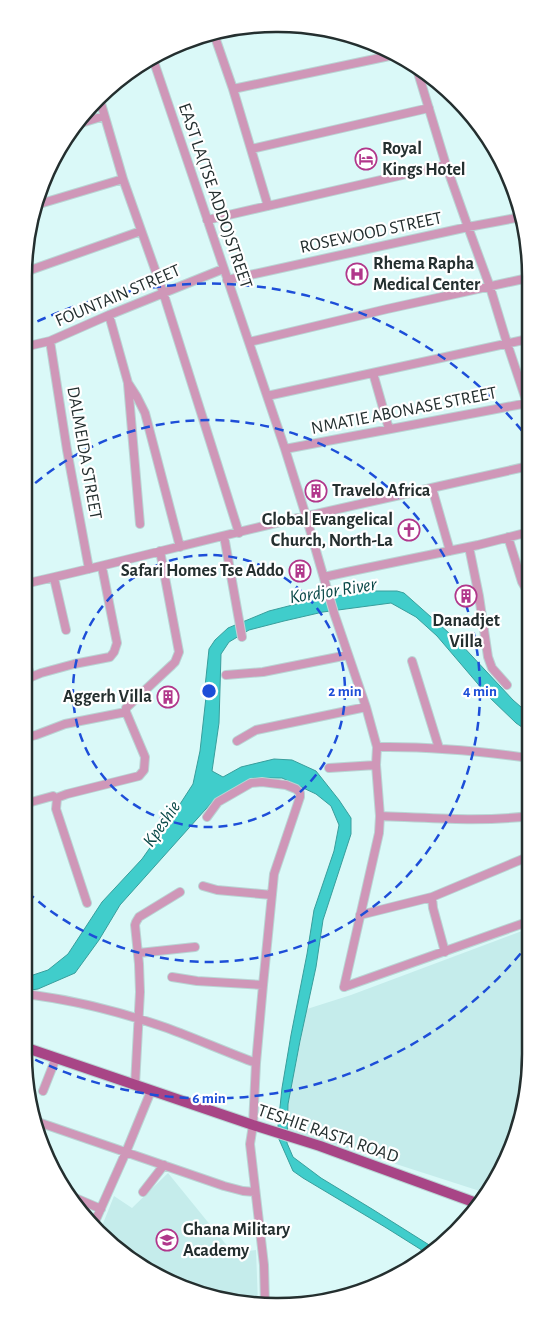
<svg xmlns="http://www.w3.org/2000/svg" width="554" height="1330" viewBox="0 0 554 1330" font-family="'Alegreya Sans',sans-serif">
  <rect width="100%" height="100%" fill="#daf9f8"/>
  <!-- built -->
  <path fill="#c5eceb" d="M530,928V1053L517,1134L486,1193L287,1129L288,1104L307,1009L351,995Z
    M168,1173L233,1253L256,1250L258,1304H244L151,1272L100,1231L114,1196L132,1208Z"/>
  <!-- water -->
  <path fill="#40cdcb" stroke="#389e9c" d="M374,591H397L404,593L458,641L513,700L529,714V732L516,723L489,697L437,636L416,617L391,603L323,612L284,621L249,630L229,642L221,654L219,723L212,771L223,777L241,767L274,759L292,760L316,771L339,800L351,818V834L323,920L316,967L300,1041L288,1104L287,1143L293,1157L321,1178L372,1209L434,1248L428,1254L385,1227L303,1178L293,1171L278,1137V1126L282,1088L291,1035L307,954L314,910L334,851L339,825L331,806L316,794L282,778H253L214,800L120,905L99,940L75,973L38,989L24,991V978L48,970L68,954L102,902L142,859L171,818L193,784L200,751L206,697L205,687L209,649L215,640L228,628L269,611L320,598Z"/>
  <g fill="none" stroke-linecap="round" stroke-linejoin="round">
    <!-- minor casing -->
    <g stroke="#b9d5d4" stroke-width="10">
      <path id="minor" d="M243,29L261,24
        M215,37L233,89L268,206
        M153,59L285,449L306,516L334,613L366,707L377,747L376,765L380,816L379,833L344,987
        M416,66L446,165L468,227L490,287L507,343L528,406
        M233,89L394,55
        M100,100L123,179L163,292L239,533
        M78,124L104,116
        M251,149L429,108
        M36,205L123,179
        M207,220L446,165
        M25,272L141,231
        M227,280L468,227L521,217
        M109,315L128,383L137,397L145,413L180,547
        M50,341L67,450L89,569
        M249,342L387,309L528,278
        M24,347L50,341L109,315L223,269
        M373,373L389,429
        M128,384L140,524
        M267,396L528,339
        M285,449L528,403
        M432,488L450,551
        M224,536L242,637
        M508,537L522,582L529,594
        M469,547L479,596L488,657L492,668L507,685
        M24,567L27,583
        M324,577L347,572L478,545L529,532
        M54,578L66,630
        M24,584C119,563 212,537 307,516C381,499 455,483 529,466
        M24,648L26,662L31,677
        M412,661L439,748
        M226,675L263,672L348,655
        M24,680L41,673L74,664L110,657L114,652L117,643L102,567
        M24,738L36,735L65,724L126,712
        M237,741L256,730L366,707
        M377,747C429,746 479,751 529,758
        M329,768L376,765
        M24,804L53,796L57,799
        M380,816C430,818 481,822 530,816
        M207,817L218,802L251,783L262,782L286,785L296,789L300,793V797L274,874L263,985L256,1063L253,1125L250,1144L264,1265L265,1303
        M203,886L217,890L272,895
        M87,903L59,818L56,809L57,799L59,797L67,794L139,776L144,770L145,757L126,712V708L172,665L175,662L179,652L160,551
        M360,915L432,897
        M445,952L433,908L432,897L530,856
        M139,953L195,947
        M172,977L197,981L263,985
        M344,987L530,921
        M33,995C78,1001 124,1013 167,1028C197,1039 226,1052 256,1063
        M135,1085L140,992L139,964L135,925L136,922L139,917L180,892
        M43,1091L56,1058
        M35,1121L224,1186L243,1191L255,1192
        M143,1192L164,1165
        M73,1197L101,1209
        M93,1226L126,1152L151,1091"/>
    </g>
    <!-- major casing -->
    <g stroke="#b9d5d4" stroke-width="12">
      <path id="major" d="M24,1047L253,1125L320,1146L479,1204"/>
    </g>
    <!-- minor -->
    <use href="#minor" stroke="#cf97b8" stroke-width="8"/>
    <!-- major -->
    <use href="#major" stroke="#a84586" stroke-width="10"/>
  </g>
  <!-- distance rings -->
  <g fill="none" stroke="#1d4ed8" stroke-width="2.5" stroke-dasharray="9 6">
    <circle cx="209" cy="691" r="136"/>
    <path d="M24 493A271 271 0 1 1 24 889"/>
    <path d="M530 942A407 407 0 0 1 24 1054M24 328A407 407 0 0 1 528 438"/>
  </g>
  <!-- icons -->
  <defs>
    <g id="hotel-ring" transform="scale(1.125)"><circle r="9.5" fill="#fff" stroke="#b1378b" stroke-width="1.5"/><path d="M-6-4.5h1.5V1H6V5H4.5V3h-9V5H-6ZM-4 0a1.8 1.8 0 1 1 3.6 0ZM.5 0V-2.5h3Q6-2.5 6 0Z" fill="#b1378b"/></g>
    <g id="hospital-ring" transform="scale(1.125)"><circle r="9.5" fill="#fff" stroke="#b1378b" stroke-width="1.5"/><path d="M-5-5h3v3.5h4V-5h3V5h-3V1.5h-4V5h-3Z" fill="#b1378b"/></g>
    <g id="building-ring" transform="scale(1.125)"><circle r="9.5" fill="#fff" stroke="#b1378b" stroke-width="1.5"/><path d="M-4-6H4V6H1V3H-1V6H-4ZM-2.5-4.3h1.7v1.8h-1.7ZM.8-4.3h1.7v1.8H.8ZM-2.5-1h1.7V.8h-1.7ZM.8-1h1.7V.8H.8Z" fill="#b1378b"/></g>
    <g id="church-ring" transform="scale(1.125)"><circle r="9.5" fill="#fff" stroke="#b1378b" stroke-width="1.5"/><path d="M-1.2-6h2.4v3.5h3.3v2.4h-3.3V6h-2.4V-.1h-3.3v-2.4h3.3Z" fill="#b1378b"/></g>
    <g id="school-ring" transform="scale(1.125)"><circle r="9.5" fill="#fff" stroke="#b1378b" stroke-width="1.5"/><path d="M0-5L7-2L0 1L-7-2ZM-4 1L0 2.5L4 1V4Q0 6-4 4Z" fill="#b1378b"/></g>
  </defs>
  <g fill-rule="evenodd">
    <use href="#hotel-ring" x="366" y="159"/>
    <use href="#hospital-ring" x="357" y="274"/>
    <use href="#building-ring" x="316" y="491"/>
    <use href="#church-ring" x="409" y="530"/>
    <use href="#building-ring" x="300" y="571"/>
    <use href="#building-ring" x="466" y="596"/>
    <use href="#building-ring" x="168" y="697"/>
    <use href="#school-ring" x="167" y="1240"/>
  </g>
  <g text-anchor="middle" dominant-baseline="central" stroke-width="4.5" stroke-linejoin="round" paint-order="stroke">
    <!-- poi labels -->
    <g font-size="18" font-weight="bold" fill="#242f2f" stroke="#fff" text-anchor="start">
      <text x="382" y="149">Royal<tspan x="382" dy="21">Kings Hotel</tspan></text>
      <text x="373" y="264">Rhema Rapha<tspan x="373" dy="21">Medical Center</tspan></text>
      <text x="332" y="491">Travelo Africa</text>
      <text x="393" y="520" text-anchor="end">Global Evangelical<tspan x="393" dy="21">Church, North-La</tspan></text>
      <text x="284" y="571" text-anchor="end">Safari Homes Tse Addo</text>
      <text x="466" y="621" text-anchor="middle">Danadjet<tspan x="466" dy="21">Villa</tspan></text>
      <text x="152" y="697" text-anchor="end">Aggerh Villa</text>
      <text x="183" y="1230">Ghana Military<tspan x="183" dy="21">Academy</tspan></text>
    </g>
    <!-- street labels -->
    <g font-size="18" fill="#242f2f" stroke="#fff">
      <text transform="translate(215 196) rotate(71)">EAST LA(TSE ADDO)STREET</text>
      <text transform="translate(371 233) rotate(-12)">ROSEWOOD STREET</text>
      <text transform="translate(118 296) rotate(-23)">FOUNTAIN STREET</text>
      <text transform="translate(404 411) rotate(-11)">NMATIE ABONASE STREET</text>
      <text transform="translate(84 453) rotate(80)">DALMEIDA STREET</text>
      <text transform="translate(328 1134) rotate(19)">TESHIE RASTA ROAD</text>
    </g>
    <!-- water labels -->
    <g font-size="19" font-style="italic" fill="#0a4948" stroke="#fff">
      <text transform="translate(333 591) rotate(-9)">Kordjor River</text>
      <text transform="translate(162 824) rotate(-55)">Kpeshie</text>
    </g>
  </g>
  <!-- crop -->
  <path d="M0 0H554V1330H0ZM276 32H278A244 244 0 0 1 522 276V1054A244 244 0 0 1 278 1298H276A244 244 0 0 1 32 1054V276A244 244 0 0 1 276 32Z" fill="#fff" fill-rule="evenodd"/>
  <path fill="none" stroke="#242f2f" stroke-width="2.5" d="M276 32H278A244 244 0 0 1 522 276V1054A244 244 0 0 1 278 1298H276A244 244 0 0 1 32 1054V276A244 244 0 0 1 276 32Z"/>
  <circle cx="209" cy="691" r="8" fill="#1d4ed8" stroke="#fff" stroke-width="2.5"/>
  <g font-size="15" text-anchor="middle" font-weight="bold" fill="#1d4ed8" stroke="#fff" stroke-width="4.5" stroke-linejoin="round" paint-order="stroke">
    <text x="345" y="696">2 min</text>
    <text x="480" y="696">4 min</text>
    <text x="209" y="1103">6 min</text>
  </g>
</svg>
